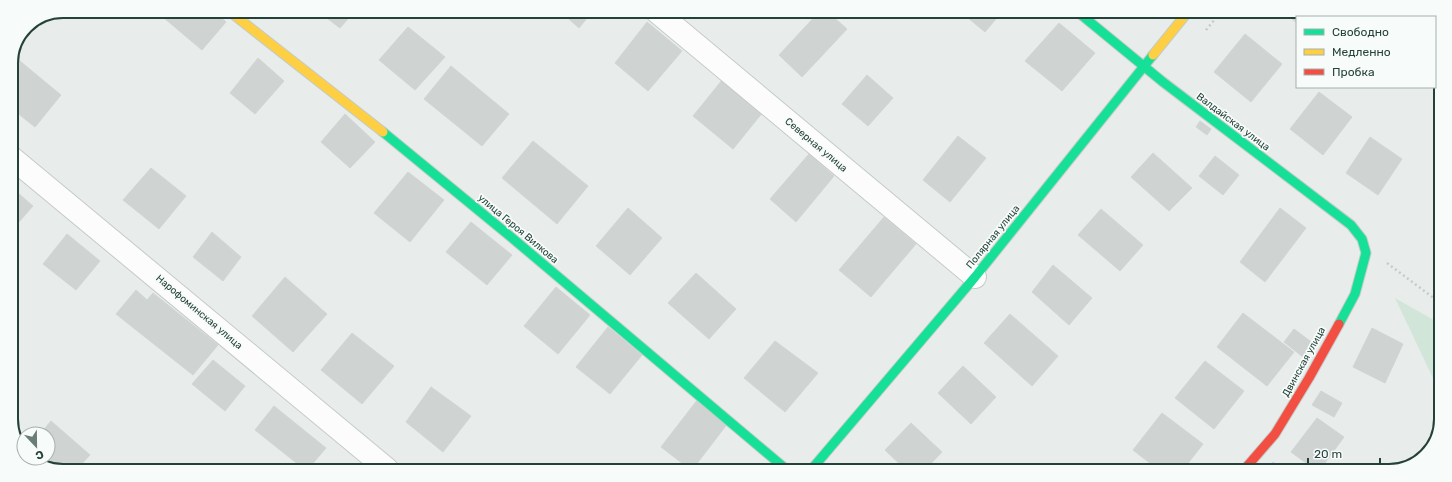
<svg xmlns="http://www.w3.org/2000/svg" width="1452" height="482" viewBox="0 0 1452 482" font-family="Rubik,sans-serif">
  <rect width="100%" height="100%" fill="#e8edeb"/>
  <!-- green -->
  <path fill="#d1e6d8" d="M1395,298L1439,323V391Z"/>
  <!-- building -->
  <path fill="#cfd4d2" stroke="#d1d6d4" d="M170,11H213L226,22L202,50L164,18Z
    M319,12H354L340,28Z
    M561,12H592L579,28Z
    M818,13H829L847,29L802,77L779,55Z
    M962,13H1001L985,32Z
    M1285,13L1336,14L1333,17H1297V23Z
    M647,22L682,51L648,91L615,63Z
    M1059,23L1095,53L1062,91L1025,61Z
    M408,27L445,57L415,90L379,60Z
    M1245,34L1282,64L1251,102L1214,72Z
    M15,57L61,95L35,127L11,108V61Z
    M258,58L284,81L255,114L230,93Z
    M451,66L509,114L482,146L424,99Z
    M867,75L893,98L868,126L842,104Z
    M723,79L763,112L733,149L693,116Z
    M1319,92L1352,117L1323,155L1290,129Z
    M345,114L375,142L350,168L321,142Z
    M1200,121L1211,129L1207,135L1196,127Z
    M958,136L986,158L950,202L923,180Z
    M1370,137L1402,159L1378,195L1346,173Z
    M533,141L588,186L557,224L502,178Z
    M1153,153L1192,188L1169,211L1131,177Z
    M809,154L834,176L796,222L770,199Z
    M1215,156L1239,175L1223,195L1199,176Z
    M151,168L186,196L159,229L123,200Z
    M408,172L444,200L410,242L374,213Z
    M11,187L33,206L11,231Z
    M628,208L662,238L630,275L596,246Z
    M1280,208L1306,228L1265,282L1240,262Z
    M1101,209L1143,245L1120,271L1078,235Z
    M884,217L916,244L871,297L839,270Z
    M471,222L512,255L487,285L446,252Z
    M212,232L241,257L223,281L193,257Z
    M67,234L100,261L76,290L43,264Z
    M1053,265L1092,298L1069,325L1032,292Z
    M696,273L736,309L709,339L668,303Z
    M285,277L327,314L293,352L252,316Z
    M556,287L590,315L558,354L524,326Z
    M136,290L147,300L153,293L218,345L193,375L116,314Z
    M1243,313L1294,352L1267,386L1217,347Z
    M1010,314L1058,356L1032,386L984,343Z
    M608,327L642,355L610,394L576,367Z
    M1372,328L1403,344L1385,383L1353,367Z
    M1294,329L1314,344L1303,357L1284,342Z
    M352,333L394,366L362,404L321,370Z
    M775,341L818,373L785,412L744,378Z
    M213,360L245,386L225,411L192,384Z
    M1205,361L1244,391L1214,429L1175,398Z
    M963,366L996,397L971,424L938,393Z
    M431,387L471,416L443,452L406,422Z
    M1321,391L1342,403L1334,417L1312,405Z
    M698,399L728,423L692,470H691L661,447Z
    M274,406L326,448L308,469H304L255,430Z
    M1162,413L1203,444L1182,471H1160L1133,450Z
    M1317,418L1344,437L1319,471H1317L1291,452Z
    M51,421L90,455L78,468H46L32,458H48V434H40Z
    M911,423L942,452L925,470H906L885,450Z
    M1273,462L1284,471H1267Z"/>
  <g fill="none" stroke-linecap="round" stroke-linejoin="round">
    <!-- street casing -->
    <g stroke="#c5cac8" stroke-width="24">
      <path id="street" d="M657,12L975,277
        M11,157L387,469"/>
    </g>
    <!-- fast casing -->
    <g stroke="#c3cbc8" stroke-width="11">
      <path id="fast" d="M1079,13L1163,82L1351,225L1362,239L1366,253L1355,294L1339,324
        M383,132L511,237L787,470
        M811,470L975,277L1153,55"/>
    </g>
    <!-- slow casing -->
    <g stroke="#c3cbc8" stroke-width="11">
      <path id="slow" d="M229,11L383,132
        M1153,55L1187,13"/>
    </g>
    <!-- jam casing -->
    <g stroke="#c3cbc8" stroke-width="11">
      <path id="jam" d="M1243,471L1275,434L1309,378L1339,324"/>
    </g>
    <!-- path -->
    <path stroke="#c3ccca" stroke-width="2.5" stroke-dasharray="2 3" stroke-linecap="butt" d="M1206,30L1220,13
      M1387,263L1439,302"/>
    <!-- street -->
    <use href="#street" stroke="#fcfcfc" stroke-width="22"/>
    <!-- fast -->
    <use href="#fast" stroke="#16e098" stroke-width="9"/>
    <!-- slow -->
    <use href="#slow" stroke="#ffcf43" stroke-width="9"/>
    <!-- jam -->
    <use href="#jam" stroke="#f24e42" stroke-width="9"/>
  </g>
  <g text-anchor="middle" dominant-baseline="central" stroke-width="3.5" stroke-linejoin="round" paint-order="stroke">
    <!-- street labels -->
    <g font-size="10" fill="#24423a" stroke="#f7fbf9">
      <text transform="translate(1233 122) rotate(37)">Валдайская улица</text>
      <text transform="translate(816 145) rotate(40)">Северная улица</text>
      <text transform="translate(518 229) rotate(40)">улица Героя Вилкова</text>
      <text transform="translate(993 237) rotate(-51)">Полярная улица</text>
      <text transform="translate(199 312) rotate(40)">Нарофоминская улица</text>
      <text transform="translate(1304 362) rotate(-61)">Двинская улица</text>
    </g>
  </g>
  <!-- crop -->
  <path d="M0 0H1452V482H0ZM63 18H1389A45 45 0 0 1 1434 63V419A45 45 0 0 1 1389 464H63A45 45 0 0 1 18 419V63A45 45 0 0 1 63 18Z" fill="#f7fbf9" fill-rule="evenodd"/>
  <path fill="none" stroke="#24423a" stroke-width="2" d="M63 18H1389A45 45 0 0 1 1434 63V419A45 45 0 0 1 1389 464H63A45 45 0 0 1 18 419V63A45 45 0 0 1 63 18Z"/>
  <!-- legend -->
  <rect x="1296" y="16" width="140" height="72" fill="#f7fbf9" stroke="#a3b1ad"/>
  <rect x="1304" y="29" width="20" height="6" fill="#16e098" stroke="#a3b1ad"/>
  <text x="1332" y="36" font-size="12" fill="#24423a">Свободно</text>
  <rect x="1304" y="49" width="20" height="6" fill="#ffcf43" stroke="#a3b1ad"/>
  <text x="1332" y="56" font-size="12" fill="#24423a">Медленно</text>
  <rect x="1304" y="69" width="20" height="6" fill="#f24e42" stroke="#a3b1ad"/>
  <text x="1332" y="76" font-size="12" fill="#24423a">Пробка</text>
  <!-- north arrow -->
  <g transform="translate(36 446) rotate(158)"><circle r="19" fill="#f7fbf9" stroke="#a3b1ad"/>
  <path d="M0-3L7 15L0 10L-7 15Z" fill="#697e78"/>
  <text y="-6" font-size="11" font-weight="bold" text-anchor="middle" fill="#24423a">С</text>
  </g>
  <!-- scale -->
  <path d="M1308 458v6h72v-6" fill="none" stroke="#24423a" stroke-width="2"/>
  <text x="1314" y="458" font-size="12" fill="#24423a" stroke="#f7fbf9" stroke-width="3" paint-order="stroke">20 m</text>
</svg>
